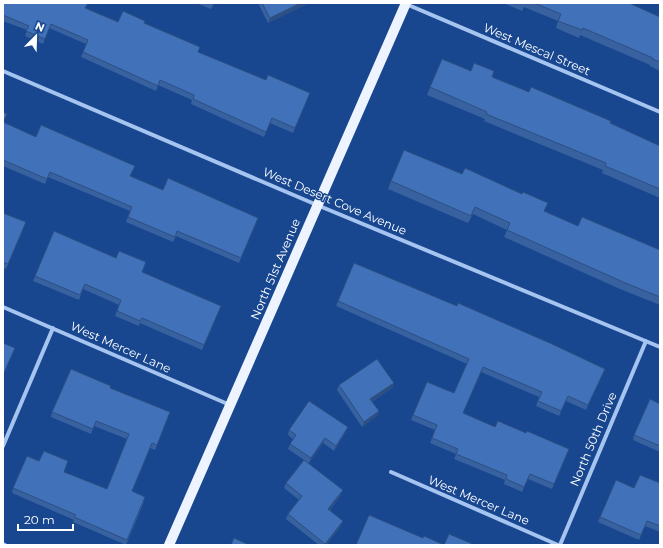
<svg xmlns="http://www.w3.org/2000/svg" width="663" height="548" viewBox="0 0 663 548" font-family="Montserrat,sans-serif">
  <rect width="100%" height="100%" fill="#184790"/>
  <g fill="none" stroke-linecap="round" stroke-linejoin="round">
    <!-- minor -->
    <path stroke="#a5c4f0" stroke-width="4" d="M406,4L660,112
      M3,71L317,205L660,347
      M3,307L230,405
      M3,446L53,328
      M391,472L558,545
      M3,544L5,545
      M560,545L646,341"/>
    <!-- primary -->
    <path stroke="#eef4ff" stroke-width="10" d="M169,545L406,3"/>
  </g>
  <!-- wall -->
  <path fill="#37619f" d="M3,3L86,8L118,22L144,23L198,52L266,80L310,93L293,133L270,123L264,137L191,104L192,100L158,85L156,91L81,57L86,44L49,28L43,44L25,36L27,30L3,21Z
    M196,3H214L211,9Z
    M258,3H309L268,23Z
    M503,3H629L660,17V71L650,66V65L580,35L579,38L556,28L558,21L524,7L522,11Z
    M471,71L492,77L529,92L610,123L660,146V198L602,173L603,170L484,121L485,119L427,95L430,87Z
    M3,112V123L163,190L258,218L239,263L176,236L173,242L126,222L130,211L48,177L45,184L3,166Z
    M391,181L544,212L578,226L660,250V305L620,289L504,237L507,230L473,214L468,223L388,189Z
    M3,213L24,227L6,269L3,268Z
    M142,272L221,306L202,350L140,323L139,326L115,316L119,305L83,289L79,300L33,281L35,276Z
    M338,301L603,374L586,410L566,401L559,416L536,406L539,397L481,372L463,413L495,427L567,454L552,489L528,479L522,492L504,484L505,480L454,459L456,454L430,443L435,430L411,420L413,415L454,393L467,364L336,306Z
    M394,383L392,388L372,402L379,411L377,416L362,427L337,390L339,385Z
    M110,388L170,412L155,450L150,448L132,491L144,502L126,545L73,522L74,520L12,493L13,488L64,472L107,489L127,439L94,426L91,434L51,417L52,412Z
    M660,404V452L633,440L634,435Z
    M289,430L346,432L334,451L323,443L309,463L341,495L330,510L341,526L326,545H319L286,519L288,514L299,500L284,488L286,483L304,460L288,449L290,444L293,439L288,435Z
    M660,483V532L645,526L639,540L598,522L600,517L634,488Z"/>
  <!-- shaded-wall -->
  <path fill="#2d4f82" d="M301,3H309L268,23L270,18Z
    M605,369L603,374L586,410L588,405Z
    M394,383L392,388L369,404L370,399Z
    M379,411L377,416L362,427L364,422Z
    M348,427L346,432L334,451L336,446Z
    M325,438L323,443L309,463L311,458Z
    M343,490L341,495L326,514L328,509Z
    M343,521L341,526L326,545H325Z"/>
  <!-- building -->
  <path fill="#4071b9" stroke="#2d4f82" d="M3,3H88L85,8L118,22L123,11L145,21L144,23L200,47L198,52L266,80L268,75L310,93L295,128L272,118L266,132L193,99L194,95L160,80L158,86L83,52L88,40L51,24L45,39L26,31L29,26L3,15Z
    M262,3H301L270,18Z
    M534,3H629L660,17V62L652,59L653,58L583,28L582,30L558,21L561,14Z
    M442,59L471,71L474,63L494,71L492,77L529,92L531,87L611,121L610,123L660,146V189L605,166L606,163L486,114L487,112L430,87Z
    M3,112L7,114L3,122L36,137L41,125L135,166L130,176L163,190L168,178L258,218L241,258L177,231L175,237L128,217L132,207L50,172L47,179L3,160Z
    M404,150L462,174L465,168L522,194L523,192L548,203L544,211L578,226L582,217L660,250V297L623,282L507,230L510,223L475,207L471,216L391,181Z
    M3,213L26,222L8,264L3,262Z
    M54,231L116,258L119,251L146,262L142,272L221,306L204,345L142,318L140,321L117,311L121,300L85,284L80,295L35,276Z
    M354,263L457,306L458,303L552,344L605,369L588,405L568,396L561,411L538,401L542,392L483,367L463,413L495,427L498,421L526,433L527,431L569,449L554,484L530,474L524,487L506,479L507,475L456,454L458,449L432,438L437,425L413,415L427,382L454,393L469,359L338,301Z
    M3,343L15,348L3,375Z
    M377,359L394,383L370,399L379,411L364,422L339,385Z
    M71,369L111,386L110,388L170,412L157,445L152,443L132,491L145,497L127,540L74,517L76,515L13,488L27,456L39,461L44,451L68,461L64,472L107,489L129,434L96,421L93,429L52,412Z
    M650,399L660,404V446L634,435Z
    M309,401L348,427L336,446L325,438L311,458L290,444L296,435L289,430Z
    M304,460L343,490L328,509L343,521L325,544L288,514L302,496L286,483Z
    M640,475L660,483V526L647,521L641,535L600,517L616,480L634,488Z
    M369,515L423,538L424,536L444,545L449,534L475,545H356Z
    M234,538L249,545H231Z"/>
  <g text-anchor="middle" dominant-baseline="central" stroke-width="3" stroke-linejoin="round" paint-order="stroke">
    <!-- street labels -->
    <g font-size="12" fill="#fff" stroke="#184790">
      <text transform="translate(537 49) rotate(23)">West Mescal Street</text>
      <text transform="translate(335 201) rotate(23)">West Desert Cove Avenue</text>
      <text transform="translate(275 269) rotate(-67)">North 51st Avenue</text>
      <text transform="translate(121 347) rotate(24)">West Mercer Lane</text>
      <text transform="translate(593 439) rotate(-67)">North 50th Drive</text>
      <text transform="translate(479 500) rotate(23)">West Mercer Lane</text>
    </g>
  </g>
  <!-- border -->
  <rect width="663" height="548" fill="none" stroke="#ffffff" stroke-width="8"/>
  <!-- north arrow -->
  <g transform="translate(36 36) rotate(23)" stroke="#184790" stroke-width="3" paint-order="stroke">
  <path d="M0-3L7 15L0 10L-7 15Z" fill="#ffffff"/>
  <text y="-6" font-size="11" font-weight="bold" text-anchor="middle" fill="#ffffff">N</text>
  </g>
  <!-- scale -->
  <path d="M18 524v6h55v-6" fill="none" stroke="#ffffff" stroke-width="2"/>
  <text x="24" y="524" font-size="12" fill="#ffffff" stroke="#184790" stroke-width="3" paint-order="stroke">20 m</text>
</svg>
